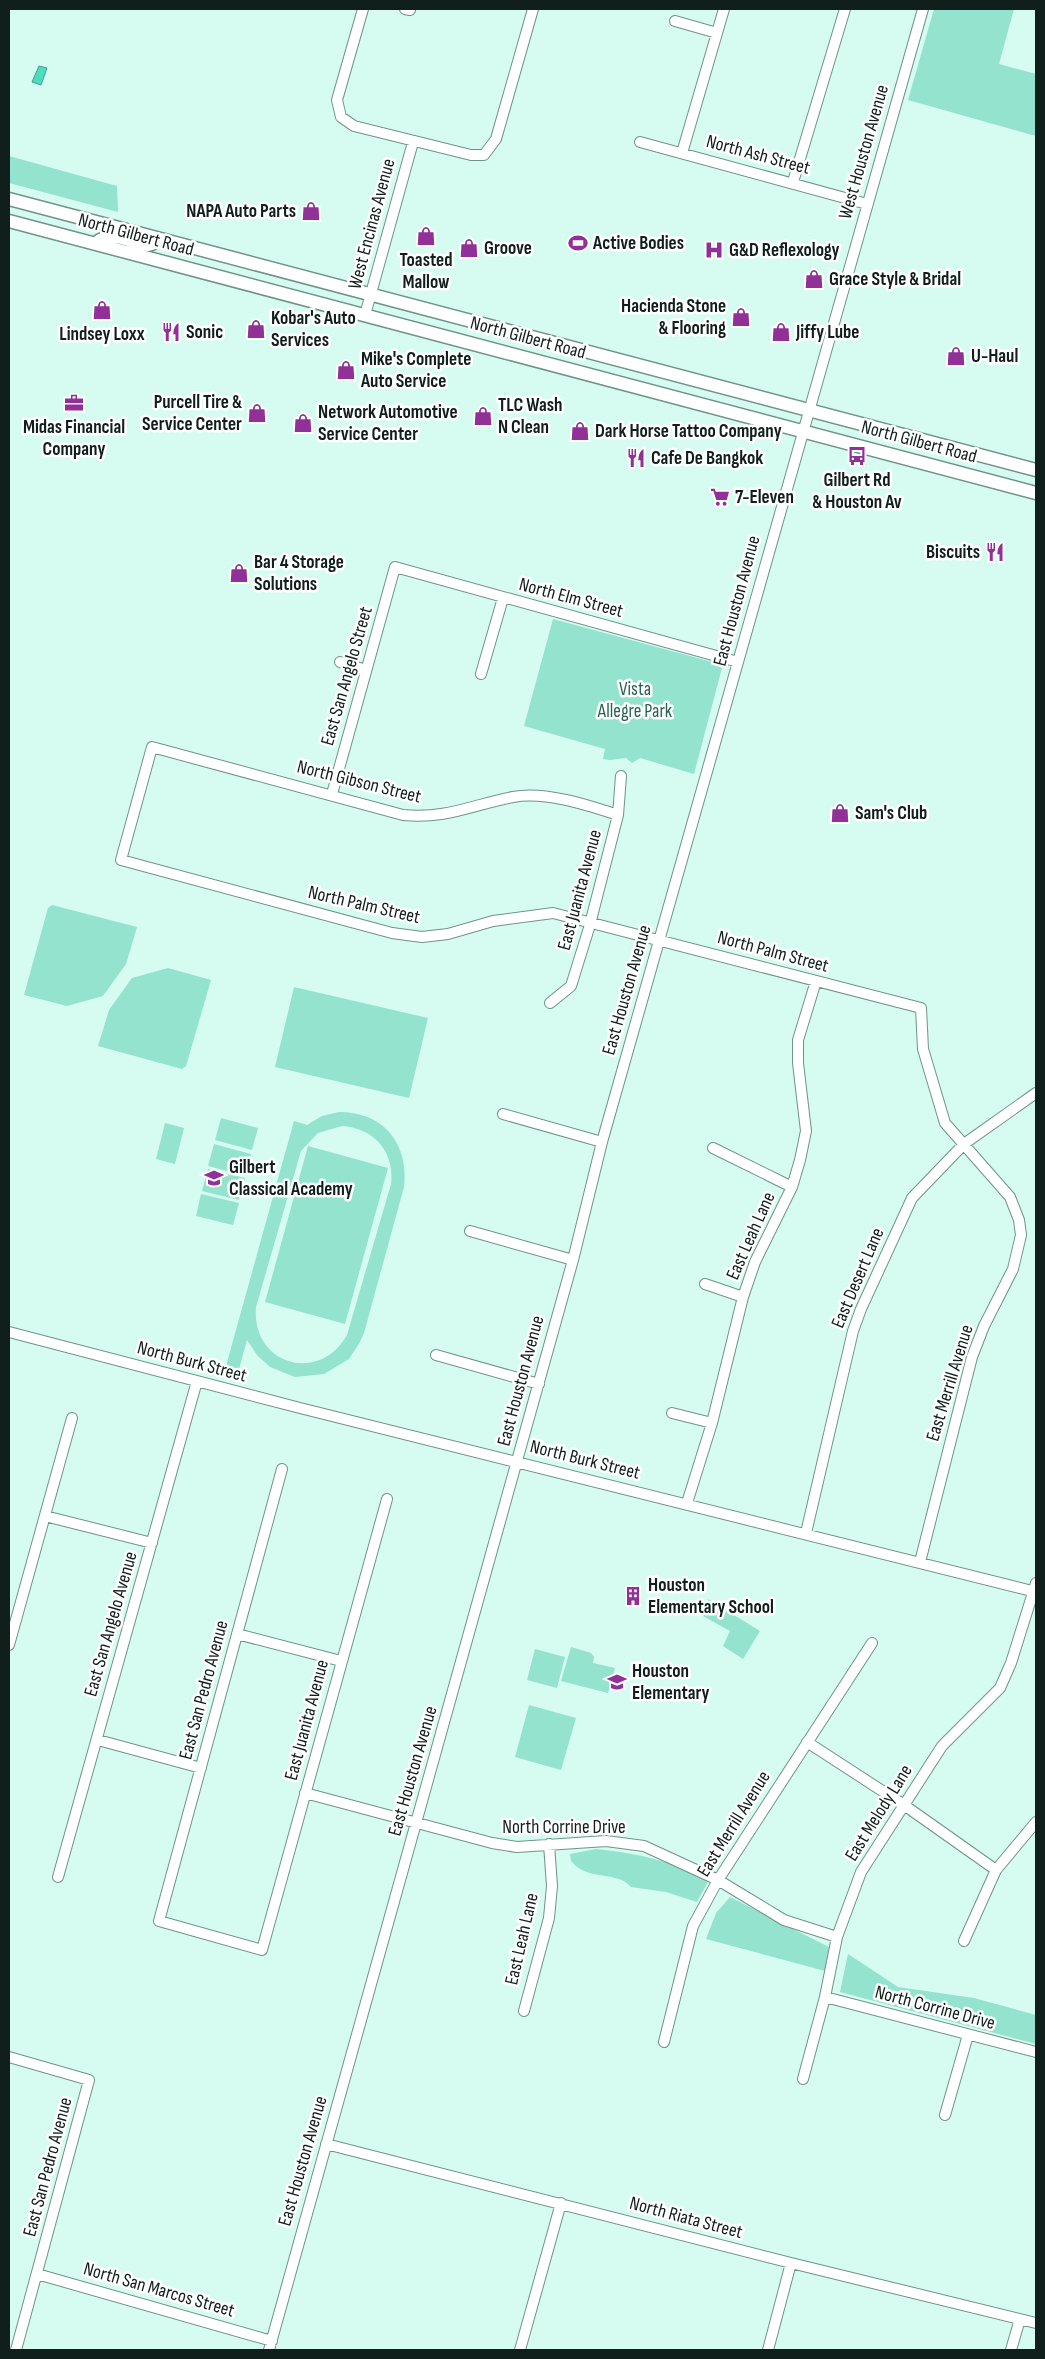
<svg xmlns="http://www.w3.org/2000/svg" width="1045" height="2359" viewBox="0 0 1045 2359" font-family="'Sofia Sans Condensed',sans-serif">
  <rect width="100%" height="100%" fill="#d6fcf1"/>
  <!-- green -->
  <path fill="#93e3ce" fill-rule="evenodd" d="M934,9H1014L999,64L1036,74V136L908,100Z
    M9,156L117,186L118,212L9,183Z
    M553,619L716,663L722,668L694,774L640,758L632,763L626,758L610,760L603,759L605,749L524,726Z
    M52,905L137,927L126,964L103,996L67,1006L24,995L48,908Z
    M168,968L211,980L186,1066L182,1069L98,1046L109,1010L132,978Z
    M294,987L428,1018L409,1098L275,1067Z
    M339,1112C384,1112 409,1144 404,1187L364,1333L360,1342L349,1359L324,1374L295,1377L270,1367L257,1355L247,1340L239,1369L226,1366L294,1121L307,1125L322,1116ZM342,1126C374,1128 395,1152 391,1184L347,1335C319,1385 251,1364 256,1307L301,1151L318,1133Z
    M221,1118L258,1128L252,1150L215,1140Z
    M165,1123L184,1128L175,1164L156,1159Z
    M214,1144L251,1154L246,1176L208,1166Z
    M308,1146L388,1168L345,1324L265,1302Z
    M208,1169L245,1178L239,1200L202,1191Z
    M201,1194L239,1203L233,1225L196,1216Z
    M708,1599L760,1631L743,1659L723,1646L730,1631L703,1616Z
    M571,1647L591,1653L594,1657L593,1663L615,1668L608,1693L561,1681Z
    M535,1649L565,1657L557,1688L527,1680Z
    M529,1705L576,1718L561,1770L515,1757Z
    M596,1849C642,1854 667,1860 709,1880L697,1902L666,1892L631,1887C617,1870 588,1882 571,1861L570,1854Z
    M730,1897L829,1947L825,1971L706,1939L716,1913Z
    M848,1954L898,1987L974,1998L1036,2015V2044L840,1992Z"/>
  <!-- water -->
  <path fill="#4fdbbd" stroke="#3ca38c" d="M39,66L47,68L41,85L32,82Z"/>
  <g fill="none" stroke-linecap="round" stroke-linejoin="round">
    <!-- minor casing -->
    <g stroke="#6f9388" stroke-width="12">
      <path id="minor" d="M363,9L337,100L341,117L354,126L471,155H484L496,139L533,9
        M405,9L410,10
        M675,21L717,33
        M640,142L867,204
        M682,153L724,9
        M793,182L845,9
        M365,315L413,142
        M340,662L366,670
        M481,674L503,598
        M332,794L395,567L738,662
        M618,815C587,805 545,791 513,797C471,805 448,819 403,815L152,747L121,860L392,933L422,937L448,934L493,921L553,913L921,1008L923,1049L945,1123L1010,1197L1019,1220L1021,1235L1013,1269L984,1326L972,1357L920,1562
        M550,1003L571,986L589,928L618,815L621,776
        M503,1114L602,1142
        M713,1148L792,1187
        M470,1231L573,1260
        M705,1284L743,1297
        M9,1332L300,1408L1036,1592
        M436,1355L539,1384
        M672,1413L712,1423
        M282,1469L159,1921L262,1950L387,1499
        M687,1503L712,1423L743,1297L755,1262L792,1187L800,1160L806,1131L798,1063V1040L816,981
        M45,1516L152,1543
        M806,1533L853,1331L861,1309L912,1198L964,1144L1036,1093
        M237,1634L341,1661
        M9,1645L72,1418
        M98,1740L201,1768
        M807,1742L904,1805L996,1870
        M305,1793L492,1843L517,1847L606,1841L644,1846L718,1880L784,1920L837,1937
        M58,1877L197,1381
        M964,1941L996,1870L1036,1822
        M825,1997L1036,2052
        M524,2011L549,1918L552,1886L549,1844
        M664,2042L693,1926L718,1880L872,1643
        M9,2057L89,2080L16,2350
        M803,2079L825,1997L837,1937L861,1872L942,1746L1000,1688L1011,1663L1036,1583
        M945,2115L968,2035
        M326,2144L791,2263L1036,2323
        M37,2274L272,2341
        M269,2350L513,1475L573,1260L602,1142L923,9
        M520,2350L561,2203
        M768,2350L791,2263
        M1011,2350L1020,2319"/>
    </g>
    <!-- major casing -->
    <g stroke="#6f9388" stroke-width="15">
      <path id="major" d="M9,199L1036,470
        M9,221L1036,493
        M96,243C112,229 130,243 148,245L152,244L157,238"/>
    </g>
    <!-- minor -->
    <use href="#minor" stroke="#fff" stroke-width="10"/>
    <!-- major -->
    <use href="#major" stroke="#fff" stroke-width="12"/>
  </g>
  <!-- icons -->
  <defs>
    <g id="shop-bare" transform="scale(1.5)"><path d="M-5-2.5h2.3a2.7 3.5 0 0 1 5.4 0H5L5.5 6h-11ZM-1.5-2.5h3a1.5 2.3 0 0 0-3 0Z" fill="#913097" stroke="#fff" stroke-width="2.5" paint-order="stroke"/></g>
    <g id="stadium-bare" transform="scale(1.5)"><path d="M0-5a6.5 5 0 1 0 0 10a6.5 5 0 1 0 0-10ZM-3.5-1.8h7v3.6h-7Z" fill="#913097" stroke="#fff" stroke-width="2.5" paint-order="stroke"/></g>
    <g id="hospital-bare" transform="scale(1.5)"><path d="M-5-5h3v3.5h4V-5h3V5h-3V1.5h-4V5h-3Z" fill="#913097" stroke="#fff" stroke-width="2.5" paint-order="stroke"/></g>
    <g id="restaurant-bare" transform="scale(1.5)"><path d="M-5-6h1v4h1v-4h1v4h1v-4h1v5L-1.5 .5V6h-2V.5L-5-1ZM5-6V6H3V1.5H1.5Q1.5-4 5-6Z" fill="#913097" stroke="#fff" stroke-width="2.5" paint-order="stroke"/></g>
    <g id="office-bare" transform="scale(1.5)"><path d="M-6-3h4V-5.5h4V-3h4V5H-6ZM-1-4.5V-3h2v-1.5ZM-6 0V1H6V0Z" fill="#913097" stroke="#fff" stroke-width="2.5" paint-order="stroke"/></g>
    <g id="bus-bare" transform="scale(1.5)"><path d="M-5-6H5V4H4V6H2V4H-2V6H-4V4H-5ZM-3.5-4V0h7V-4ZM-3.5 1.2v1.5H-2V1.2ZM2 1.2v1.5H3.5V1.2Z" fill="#913097" stroke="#fff" stroke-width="2.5" paint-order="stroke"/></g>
    <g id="supermarket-bare" transform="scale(1.5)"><path d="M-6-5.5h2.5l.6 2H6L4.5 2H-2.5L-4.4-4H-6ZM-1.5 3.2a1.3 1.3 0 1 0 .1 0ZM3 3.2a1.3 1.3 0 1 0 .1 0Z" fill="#913097" stroke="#fff" stroke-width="2.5" paint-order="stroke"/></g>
    <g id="school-bare" transform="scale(1.5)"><path d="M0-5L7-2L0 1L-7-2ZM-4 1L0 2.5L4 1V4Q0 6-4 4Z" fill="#913097" stroke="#fff" stroke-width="2.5" paint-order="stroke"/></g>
    <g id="building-bare" transform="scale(1.5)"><path d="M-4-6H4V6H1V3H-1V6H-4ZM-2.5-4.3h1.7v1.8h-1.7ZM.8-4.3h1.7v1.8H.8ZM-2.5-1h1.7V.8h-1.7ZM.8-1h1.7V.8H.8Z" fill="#913097" stroke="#fff" stroke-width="2.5" paint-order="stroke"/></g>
  </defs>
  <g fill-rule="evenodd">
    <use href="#shop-bare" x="311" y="211"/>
    <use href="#shop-bare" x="426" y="236"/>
    <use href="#stadium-bare" x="578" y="243"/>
    <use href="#shop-bare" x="469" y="248"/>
    <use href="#hospital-bare" x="714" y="250"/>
    <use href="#shop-bare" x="814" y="279"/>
    <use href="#shop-bare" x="102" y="310"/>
    <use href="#shop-bare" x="741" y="317"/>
    <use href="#shop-bare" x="256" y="329"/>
    <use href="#restaurant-bare" x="171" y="332"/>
    <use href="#shop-bare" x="781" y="332"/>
    <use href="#shop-bare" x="956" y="356"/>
    <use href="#shop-bare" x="346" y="370"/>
    <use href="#office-bare" x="74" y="403"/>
    <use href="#shop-bare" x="257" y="413"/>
    <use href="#shop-bare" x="483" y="416"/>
    <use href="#shop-bare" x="303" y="423"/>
    <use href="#shop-bare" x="580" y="431"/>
    <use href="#bus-bare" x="857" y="456"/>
    <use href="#restaurant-bare" x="636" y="458"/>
    <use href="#supermarket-bare" x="720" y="497"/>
    <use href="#restaurant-bare" x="995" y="552"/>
    <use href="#shop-bare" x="239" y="573"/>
    <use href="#shop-bare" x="840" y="813"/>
    <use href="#school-bare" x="214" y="1178"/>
    <use href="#building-bare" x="633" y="1596"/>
    <use href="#school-bare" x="617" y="1682"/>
  </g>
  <g text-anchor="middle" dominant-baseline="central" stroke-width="5" stroke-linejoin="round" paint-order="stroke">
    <!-- street labels -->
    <g font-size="19" fill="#101f1b" stroke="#fff">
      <text transform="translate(864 152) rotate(-74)">West Houston Avenue</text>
      <text transform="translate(758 155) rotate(15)">North Ash Street</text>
      <text transform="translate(372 224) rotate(-75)">West Encinas Avenue</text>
      <text transform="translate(136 235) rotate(15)">North Gilbert Road</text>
      <text transform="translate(528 338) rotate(15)">North Gilbert Road</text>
      <text transform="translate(919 442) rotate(15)">North Gilbert Road</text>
      <text transform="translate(571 598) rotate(15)">North Elm Street</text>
      <text transform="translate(737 601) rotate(-75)">East Houston Avenue</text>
      <text transform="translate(347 676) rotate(-74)">East San Angelo Street</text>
      <text transform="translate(359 782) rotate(14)">North Gibson Street</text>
      <text transform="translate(580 890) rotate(-75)">East Juanita Avenue</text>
      <text transform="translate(364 905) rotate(13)">North Palm Street</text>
      <text transform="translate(773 952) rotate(15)">North Palm Street</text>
      <text transform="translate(627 990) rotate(-74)">East Houston Avenue</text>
      <text transform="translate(751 1236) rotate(-66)">East Leah Lane</text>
      <text transform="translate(858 1278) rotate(-67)">East Desert Lane</text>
      <text transform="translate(192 1362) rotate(15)">North Burk Street</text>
      <text transform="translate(521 1381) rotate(-75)">East Houston Avenue</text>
      <text transform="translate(950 1383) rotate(-73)">East Merrill Avenue</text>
      <text transform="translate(585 1460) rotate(14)">North Burk Street</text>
      <text transform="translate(111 1624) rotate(-74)">East San Angelo Avenue</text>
      <text transform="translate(204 1690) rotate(-75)">East San Pedro Avenue</text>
      <text transform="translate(307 1720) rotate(-75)">East Juanita Avenue</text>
      <text transform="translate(413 1771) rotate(-74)">East Houston Avenue</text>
      <text transform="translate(879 1813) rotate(-58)">East Melody Lane</text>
      <text transform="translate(734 1824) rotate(-58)">East Merrill Avenue</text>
      <text x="564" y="1827">North Corrine Drive</text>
      <text transform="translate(522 1939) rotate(-77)">East Leah Lane</text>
      <text transform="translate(935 2008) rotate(15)">North Corrine Drive</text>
      <text transform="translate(303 2161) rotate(-74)">East Houston Avenue</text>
      <text transform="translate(48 2167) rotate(-75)">East San Pedro Avenue</text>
      <text transform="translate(686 2218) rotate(15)">North Riata Street</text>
      <text transform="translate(159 2290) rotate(16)">North San Marcos Street</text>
    </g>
    <!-- poi labels -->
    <g font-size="19" font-weight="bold" fill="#101f1b" stroke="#fff" text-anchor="start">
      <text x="296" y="211" text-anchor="end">NAPA Auto Parts</text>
      <text x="593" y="243">Active Bodies</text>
      <text x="484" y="248">Groove</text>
      <text x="729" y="250">G&amp;D Reflexology</text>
      <text x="426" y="260" text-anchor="middle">Toasted<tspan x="426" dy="22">Mallow</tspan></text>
      <text x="829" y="279">Grace Style &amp; Bridal</text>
      <text x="726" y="306" text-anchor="end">Hacienda Stone<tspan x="726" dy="22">&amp; Flooring</tspan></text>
      <text x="271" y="318">Kobar's Auto<tspan x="271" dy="22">Services</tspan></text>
      <text x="186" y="332">Sonic</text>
      <text x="796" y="332">Jiffy Lube</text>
      <text x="102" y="334" text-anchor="middle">Lindsey Loxx</text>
      <text x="971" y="356">U-Haul</text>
      <text x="361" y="359">Mike's Complete<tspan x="361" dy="22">Auto Service</tspan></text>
      <text x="242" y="402" text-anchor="end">Purcell Tire &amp;<tspan x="242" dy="22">Service Center</tspan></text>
      <text x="498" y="405">TLC Wash<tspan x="498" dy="22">N Clean</tspan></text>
      <text x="318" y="412">Network Automotive<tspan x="318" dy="22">Service Center</tspan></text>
      <text x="74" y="427" text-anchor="middle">Midas Financial<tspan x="74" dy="22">Company</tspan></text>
      <text x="595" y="431">Dark Horse Tattoo Company</text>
      <text x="651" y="458">Cafe De Bangkok</text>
      <text x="857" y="480" text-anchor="middle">Gilbert Rd<tspan x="857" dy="22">&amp; Houston Av</tspan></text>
      <text x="735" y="497">7-Eleven</text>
      <text x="980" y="552" text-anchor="end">Biscuits</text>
      <text x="254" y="562">Bar 4 Storage<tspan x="254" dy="22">Solutions</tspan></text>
      <text x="855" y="813">Sam's Club</text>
      <text x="229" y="1167">Gilbert<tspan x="229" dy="22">Classical Academy</tspan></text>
      <text x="648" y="1585">Houston<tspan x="648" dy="22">Elementary School</tspan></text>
      <text x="632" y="1671">Houston<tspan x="632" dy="22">Elementary</tspan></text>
    </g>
    <!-- park labels -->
    <g font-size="19" fill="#296154" stroke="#fff">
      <text x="635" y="689">Vista<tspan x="635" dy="22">Allegre Park</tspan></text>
    </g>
  </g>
  <!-- border -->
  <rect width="1045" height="2359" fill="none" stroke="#101f1b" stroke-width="20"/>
</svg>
